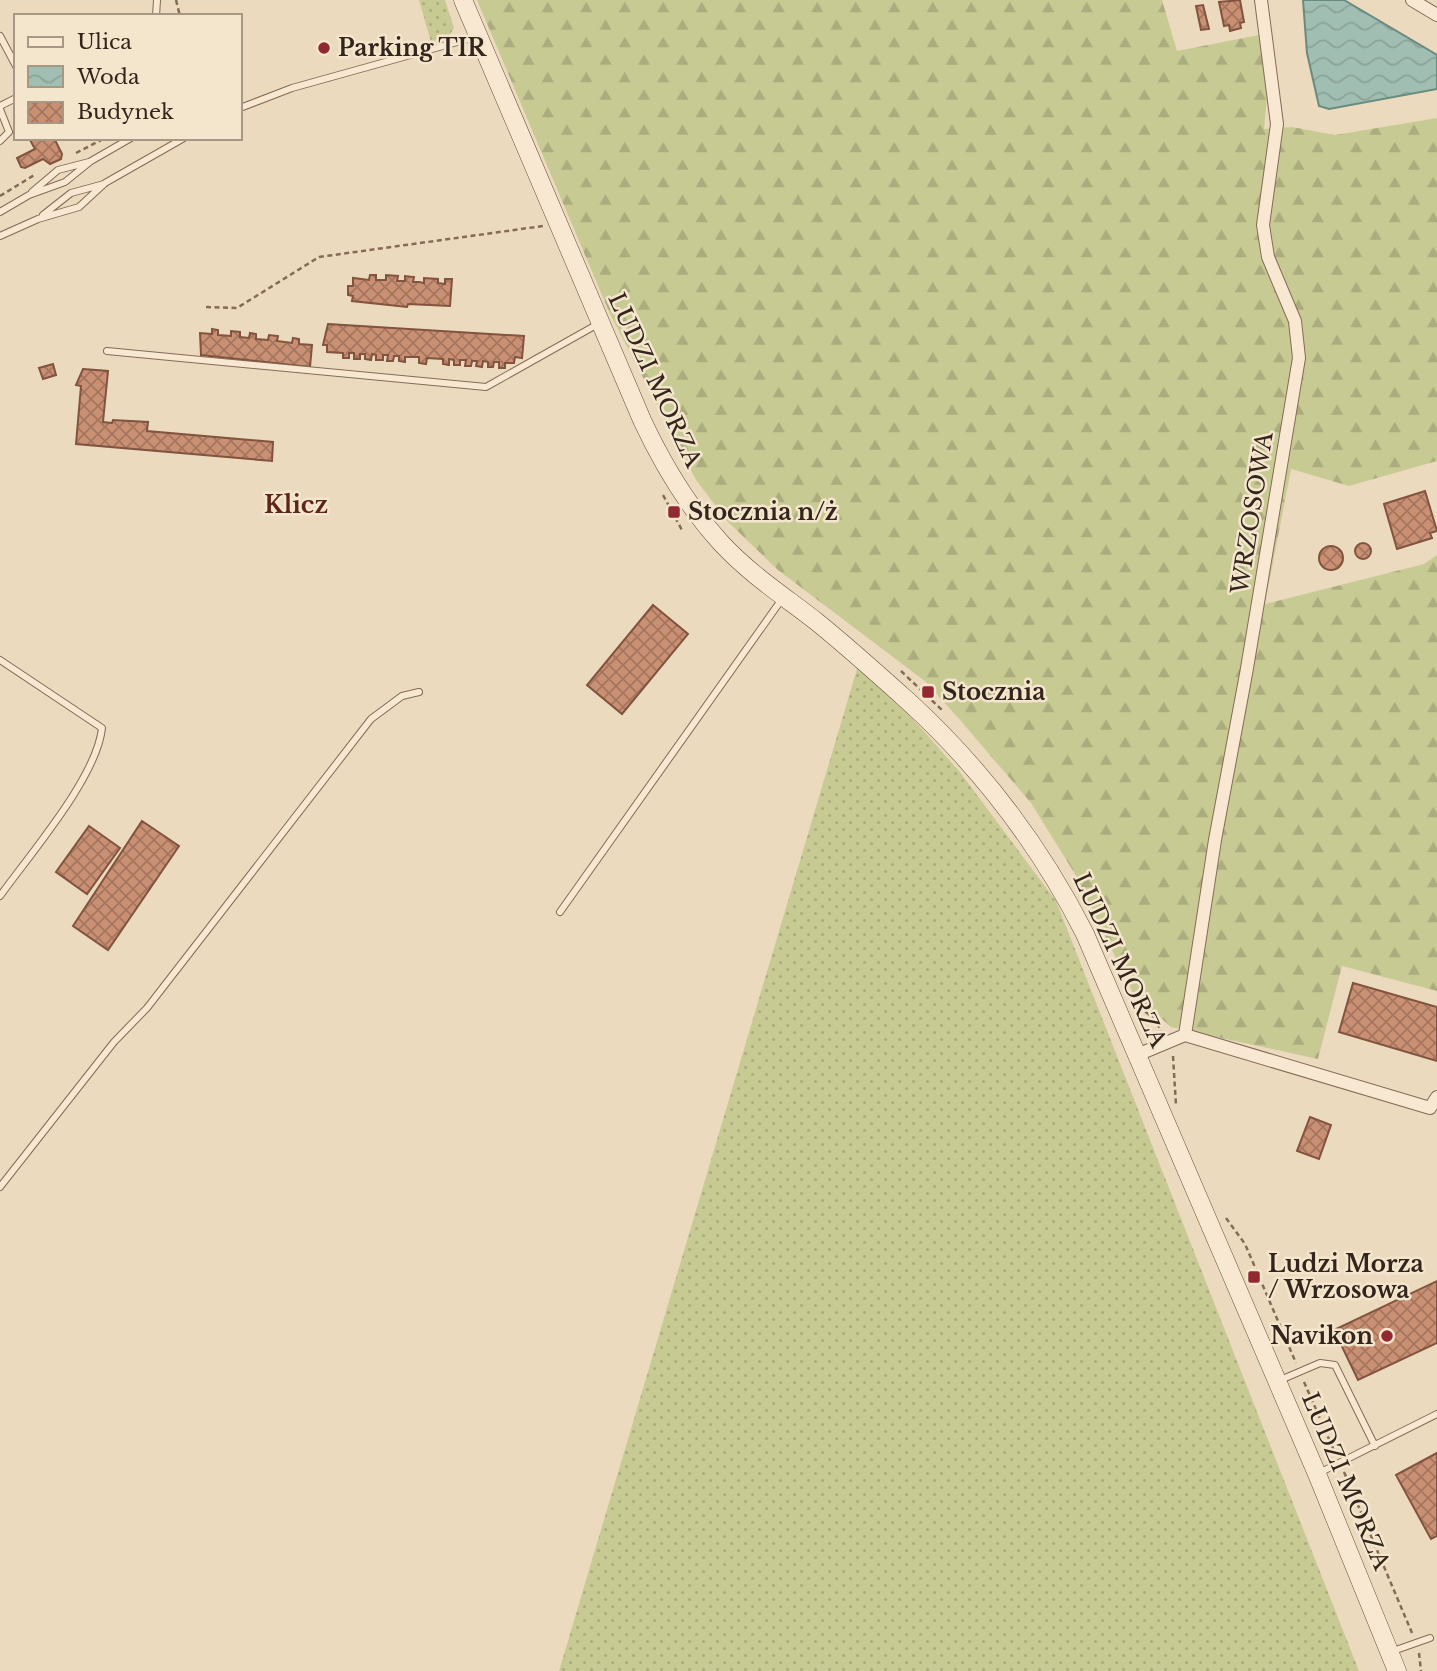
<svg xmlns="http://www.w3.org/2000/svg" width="1437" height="1671" viewBox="0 0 1437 1671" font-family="'Libre Baskerville',serif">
  <defs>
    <pattern id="grass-dots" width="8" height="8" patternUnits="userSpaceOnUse" patternTransform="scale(1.75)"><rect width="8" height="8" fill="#c8ca93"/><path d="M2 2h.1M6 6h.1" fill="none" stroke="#acad7e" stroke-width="1.8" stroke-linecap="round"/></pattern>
    <pattern id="forest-firs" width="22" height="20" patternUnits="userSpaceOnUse" patternTransform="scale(1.75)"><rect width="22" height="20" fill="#c8ca93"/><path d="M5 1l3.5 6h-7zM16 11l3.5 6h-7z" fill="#acad7e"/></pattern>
    <pattern id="water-waves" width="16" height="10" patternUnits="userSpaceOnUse" patternTransform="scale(1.75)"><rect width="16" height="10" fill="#a1beb3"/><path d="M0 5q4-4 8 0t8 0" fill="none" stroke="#8ba399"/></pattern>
    <pattern id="building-cross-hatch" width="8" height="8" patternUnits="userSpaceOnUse" patternTransform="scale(1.75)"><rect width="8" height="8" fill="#ca9074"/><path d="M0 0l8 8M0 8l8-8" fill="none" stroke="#a5755e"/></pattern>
  </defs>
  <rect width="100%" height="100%" fill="#ecdabe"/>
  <!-- grass -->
  <path fill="url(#grass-dots)" d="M419,0H445L454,28L449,36L431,42Z
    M860,659L959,771L1056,901L1359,1671H559Z"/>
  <!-- forest -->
  <path fill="url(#forest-firs)" d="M477,0H1162L1177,51L1259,35L1267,98L1264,129L1292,127L1335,135L1437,118V461L1349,486L1291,469L1265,604L1424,564L1437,555V991L1342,966L1318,1059L1171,1027L1133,993L1075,874L1031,803L960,720L926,682L778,570L728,522L696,480L610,314Z"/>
  <!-- water -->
  <path fill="url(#water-waves)" stroke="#698b80" stroke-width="2" d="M1303,0H1344L1437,55V89L1329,109L1319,106L1307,53Z"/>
  <!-- building -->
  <path fill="url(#building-cross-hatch)" stroke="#82533e" stroke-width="2" d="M1240,0L1244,22L1240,23L1241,28L1230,31L1229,25L1224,26L1219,2Z
    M1203,5L1209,29L1201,30L1196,6Z
    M29,138H54L62,154L61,159L50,164L43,159L25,168L21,167L17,158L35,149Z
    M370,275H376V280H386V275L398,276L397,281H405V276L414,277L413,282H419L424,283V278L438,279V283L445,284V279H452L450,306L408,304L407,307L352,301L353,296L348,295V286H353V278L369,280Z
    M328,324L524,336L522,358L515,357L514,363H505V368H499V362H494L493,367H488V362L483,361L482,367L476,366L477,361H472L471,366H465L466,360H460V365H454V360L449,359V365L443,364V359L427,358L426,364L419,363V357H405V362L399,361V356H394L393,361H387L388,355H383V360H376V355L372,354L371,360L365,359V354H360V359H354V353H349V358H343V353L327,352V345H323Z
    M212,329L218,330V335L231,336V331L240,332V337L249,338L250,333L256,334V339L268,340L269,335L278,336L277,341L292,343L293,338L299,339V344L312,345L310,367L201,355L200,333L212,334Z
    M53,364L56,375L43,379L39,368Z
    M83,369L108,371L103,422L112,423L113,420L148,422L147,431L273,442L272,461L76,444L81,386L76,385Z
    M1425,491L1437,531L1430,533L1432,538L1397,549L1384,504Z
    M1355 551a8 8 0 1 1 16 0a8 8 0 1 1-16 0Z
    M1319 558a12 12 0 1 1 24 0a12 12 0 1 1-24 0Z
    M653,605L688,634L622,714L587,685Z
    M142,821L179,846L108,950L73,926Z
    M89,826L120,848L87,894L56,872Z
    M1353,983L1437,1007V1061L1339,1032Z
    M1310,1117L1331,1125L1319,1159L1297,1151Z
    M1437,1281V1343L1358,1380L1334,1330Z
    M1437,1453V1536L1431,1539L1396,1475Z"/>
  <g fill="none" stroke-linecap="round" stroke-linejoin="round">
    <!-- lane casing -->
    <g stroke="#846b57" stroke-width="8">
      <path id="lane" d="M156,16L157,0
        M0,36L16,66
        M0,106L16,98
        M240,108L292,88L475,37
        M0,109L9,132L0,141
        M32,192L58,170L89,162
        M0,212L29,195L65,182L91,161L131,138
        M43,215L71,193L104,184
        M0,236L38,219L79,207L105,183L184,138
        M107,351L486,387L598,324
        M0,660L102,728C97,777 30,854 0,896
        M560,912L782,599
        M0,1187L114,1042L147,1008L371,719L402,696L419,692
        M1278,1381L1320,1363L1335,1365L1375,1446
        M1319,1473L1437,1414
        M1393,1651L1430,1638"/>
    </g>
    <!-- street casing -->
    <g stroke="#846b57" stroke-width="14">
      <path id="street" d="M1412,0L1437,15
        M1185,1035L1215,840L1246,674L1299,358L1295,321L1268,257L1263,225L1277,124L1261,0
        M1137,1055L1185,1035L1430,1108L1437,1097"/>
    </g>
    <!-- secondary casing -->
    <g stroke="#664c3b" stroke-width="19">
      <path id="secondary" d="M463,0L642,420C663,465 688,507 722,544C751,575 785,597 817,622C849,648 879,675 909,702C983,770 1040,845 1085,934L1317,1474L1397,1671"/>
    </g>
    <!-- path -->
    <path stroke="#846b57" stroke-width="2.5" stroke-dasharray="5 3.5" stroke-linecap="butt" d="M176,0L180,16
      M76,153L105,138
      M0,196L36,174
      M206,307L237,308L319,257L543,226
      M663,495L683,532
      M901,671L942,710
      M1132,1001L1156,1020L1161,1031
      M1173,1056L1176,1105
      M1226,1218L1245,1244L1296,1363
      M1304,1382L1335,1453
      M1344,1472L1412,1633
      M1419,1653L1421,1671"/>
    <!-- lane -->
    <use href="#lane" stroke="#f8e8d1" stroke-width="6"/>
    <!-- street -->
    <use href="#street" stroke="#f8e8d1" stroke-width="12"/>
    <!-- secondary -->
    <use href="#secondary" stroke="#f8e8d1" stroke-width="18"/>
  </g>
  <!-- markers -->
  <g fill="#912933" stroke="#f4e5cd" stroke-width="2.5">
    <circle cx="324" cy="48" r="7"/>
    <rect x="667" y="505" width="14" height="14" rx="3.5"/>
    <rect x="921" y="685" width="14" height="14" rx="3.5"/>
    <rect x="1247" y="1270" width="14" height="14" rx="3.5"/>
    <circle cx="1387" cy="1336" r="7"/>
  </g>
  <g text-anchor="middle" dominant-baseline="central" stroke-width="5" stroke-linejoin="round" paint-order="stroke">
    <!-- poi labels -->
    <g font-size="23" font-weight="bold" fill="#34251c" stroke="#f4e5cd" text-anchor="start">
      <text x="338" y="48">Parking TIR</text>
      <text x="688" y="512">Stocznia n/ż</text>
      <text x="942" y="692">Stocznia</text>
      <text x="1268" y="1264">Ludzi Morza<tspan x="1268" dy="26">/ Wrzosowa</tspan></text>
      <text x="1373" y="1336" text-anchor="end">Navikon</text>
    </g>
    <!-- street labels -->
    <g font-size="23" fill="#34251c" stroke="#f4e5cd">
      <text transform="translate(655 380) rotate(65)">LUDZI MORZA</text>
      <text transform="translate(1252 513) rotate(-81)">WRZOSOWA</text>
      <text transform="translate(1120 960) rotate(65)">LUDZI MORZA</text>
      <text transform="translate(1346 1481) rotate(67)">LUDZI MORZA</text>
    </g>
    <!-- neighbourhood labels -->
    <g font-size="24" font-weight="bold" fill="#5f241c" stroke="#f4e5cd">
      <text x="296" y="504">Klicz</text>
    </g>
  </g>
  <!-- legend -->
  <rect x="14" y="14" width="228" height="126" fill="#f4e5cd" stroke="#a79886" stroke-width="2"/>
  <rect x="28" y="37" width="35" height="10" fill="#f8e8d1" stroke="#a79886" stroke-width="2"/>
  <text x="77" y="49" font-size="21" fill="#34251c">Ulica</text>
  <rect x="28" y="66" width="35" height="21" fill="url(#water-waves)" stroke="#a79886" stroke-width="2"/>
  <text x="77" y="84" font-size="21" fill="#34251c">Woda</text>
  <rect x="28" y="102" width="35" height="21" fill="url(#building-cross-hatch)" stroke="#a79886" stroke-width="2"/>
  <text x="77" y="119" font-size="21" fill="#34251c">Budynek</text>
</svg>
